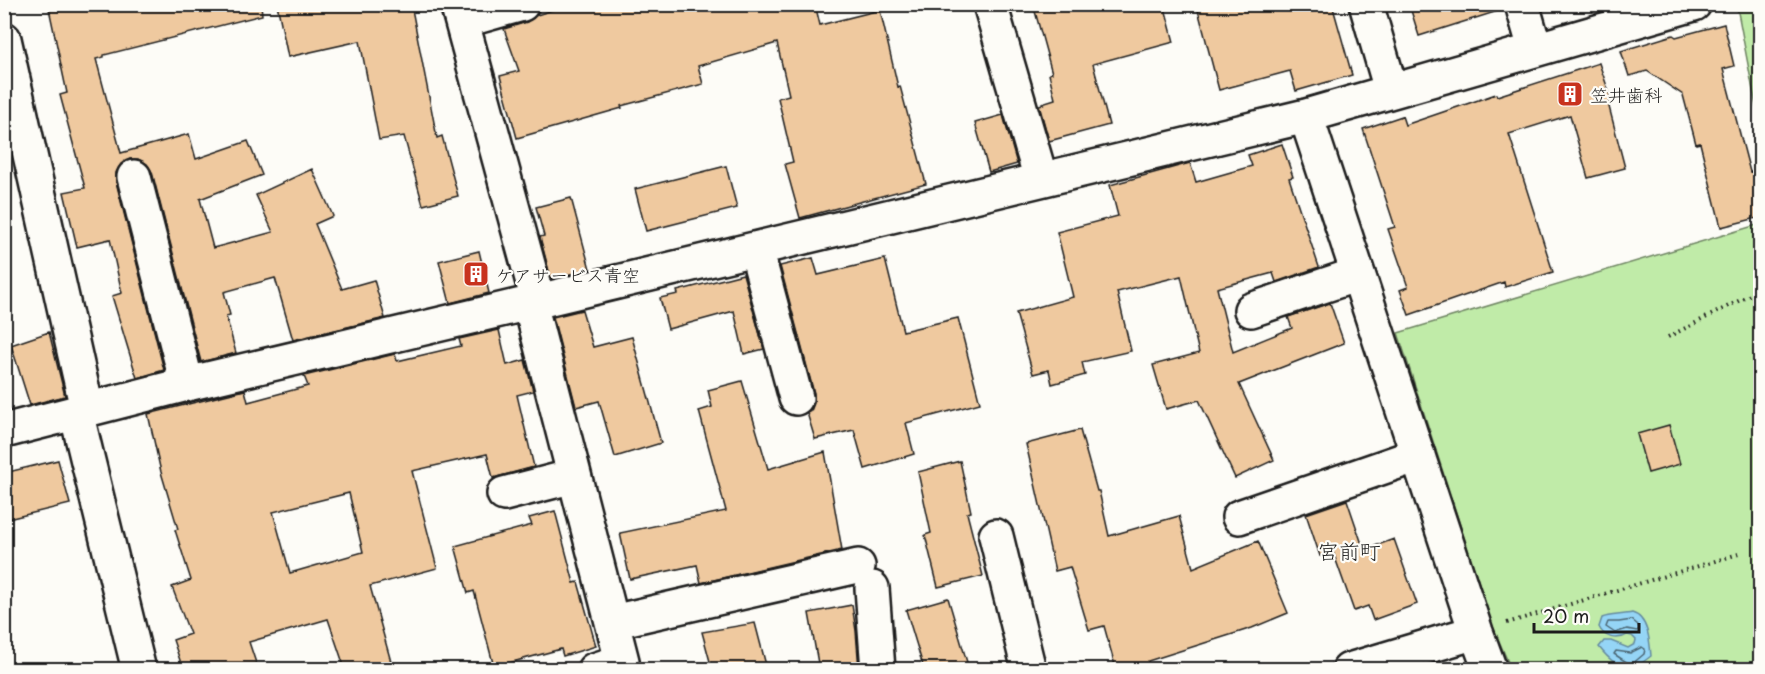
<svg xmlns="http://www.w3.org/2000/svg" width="1765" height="674" viewBox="0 0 1765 674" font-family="'Playpen Sans','Klee One',sans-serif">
  <rect width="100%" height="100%" fill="#fdfcf7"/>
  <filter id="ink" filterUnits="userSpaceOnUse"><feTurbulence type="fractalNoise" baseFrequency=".0167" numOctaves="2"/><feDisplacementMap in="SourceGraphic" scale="12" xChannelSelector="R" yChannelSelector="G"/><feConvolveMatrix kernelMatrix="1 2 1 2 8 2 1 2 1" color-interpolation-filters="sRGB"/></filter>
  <g filter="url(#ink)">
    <!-- green -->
    <path fill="#c0eba8" stroke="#6e8462" stroke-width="1.5" d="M1745,4L1760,5V127L1737,7Z
      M1760,224V669H1511L1493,627L1398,333Z"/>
    <!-- water -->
    <path fill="#95d5f6" stroke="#658b9f" stroke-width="1.5" d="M1632,613C1648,617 1650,642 1651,656L1634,669C1618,667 1609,660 1599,647L1604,641H1611L1628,648L1635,644L1636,640L1632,636L1627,635C1617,641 1604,638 1599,627L1602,618C1608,615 1623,615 1632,613Z"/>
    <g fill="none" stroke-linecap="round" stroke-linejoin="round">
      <!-- shore -->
      <path stroke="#4c6673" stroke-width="1.5" d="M1632,620L1638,625L1639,629L1637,631L1627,629L1615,633L1606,627L1608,622H1619Z
        M1642,647L1645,649L1644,654L1631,665L1614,654L1616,651L1630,653Z"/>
    </g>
    <!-- building -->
    <path fill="#efc99f" stroke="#1c1c1c" stroke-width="1.5" fill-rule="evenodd" d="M48,4H261L262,15L104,55V57L96,59L121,153L189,134L196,159L248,141L262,175L200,199L213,248L273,232L256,195L312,169L333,216L315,224L342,289L374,280L385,318L293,340L275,278L224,292L230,315L226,316L236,353L201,362L152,172L147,164L138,159H130L121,164L116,173V182L164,370L137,378L112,296L122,293L110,239L77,247L64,192L85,188L60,95L67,93Z
      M277,4H411L437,138L442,136L458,196L423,205L404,136L379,140L360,41L288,57Z
      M570,4H815L820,25L880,10L898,87L900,86L926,184L800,218L785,164L793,162L778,98L789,95L777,43L698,66L703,84L621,106L622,108L517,138L500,76L519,71L504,29L527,22L537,15Z
      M1033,4H1164L1174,42L1093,64L1109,125L1049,141L1039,105L1043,104L1042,103L1055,99L1049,74L1052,73Z
      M1218,4H1332L1352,75L1296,91L1290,71L1219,90L1198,10Z
      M1409,4H1497L1498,11L1419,36Z
      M1724,24L1734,66L1723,69L1750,172L1753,171L1761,203V217L1721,227L1700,143L1696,144L1683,95L1647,71L1629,76L1621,51L1673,35L1676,37Z
      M1599,63L1612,101L1608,103L1625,168L1588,178L1570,115L1509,134L1553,272L1505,287L1504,282L1409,315L1400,290L1408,287L1388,229L1395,227L1363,129L1402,116L1405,125L1496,94L1497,96Z
      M1003,115L1017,164L989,172L975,123Z
      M1282,144L1293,177L1289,178L1319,267L1276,282L1273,273L1217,288L1233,352L1292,328L1288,317L1330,303L1344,343L1239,384L1274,460L1235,478L1199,400L1166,409L1153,365L1199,353L1181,276L1117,292L1131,351L1082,362L1085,375L1052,384L1049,370L1033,374L1016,313L1073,297L1057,232L1118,216L1110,185L1190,163L1196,182L1252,166L1248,155Z
      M726,166L737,208L646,231L635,189Z
      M571,198L590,269L551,279L540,237L544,236L536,207Z
      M479,251L489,293L450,303L439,261Z
      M813,258L818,275L885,259L903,331L958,318L980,403L906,423L914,454L865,469L854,430L815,439L807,413L811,411L814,403V393L780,266Z
      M743,274L764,349L744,354L734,311L668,329L660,298L678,294L677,291Z
      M582,310L593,347L632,337L661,443L615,457L599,401L576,407L553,317Z
      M499,330L507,365L525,360L533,391L517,395L534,467L493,478L487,454L412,471L437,568L370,586L393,669H345L328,619L249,642L258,669H183L173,640L190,634L172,587L191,580L175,530L178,529L161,472L148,414L245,390L248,402L308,386L304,376L395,354L397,361L461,346L459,339ZM349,493L363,552L290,573L273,512Z
      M49,332L65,396L30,405L11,345Z
      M742,381L768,469L825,452L842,550L701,583L697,565L630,579L620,533L726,511L699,411L712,407L708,390Z
      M1669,425L1680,464L1648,473L1637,434Z
      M1080,430L1097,491H1099L1109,536L1179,516L1193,568L1258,541L1288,613L1252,628L1148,661L1150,669H1116L1104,626L1089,630L1070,567L1055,571L1026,444Z
      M58,460L70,504L4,520V473Z
      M960,461L971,512L967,513L983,576L938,587L925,535L931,533L918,472Z
      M1347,500L1364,550L1394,539L1417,604L1373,620L1368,606L1354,611L1333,552L1320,556L1306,514Z
      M555,511L574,583L578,582L596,646L563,656L561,649L494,667L474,591L468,593L455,546L532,525L529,518Z
      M948,598L969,669H924L906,610Z
      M852,605L856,631L859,669H819L809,613Z
      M755,623L767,669H712L702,632Z"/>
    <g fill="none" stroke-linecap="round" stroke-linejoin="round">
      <!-- minor casing -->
      <g stroke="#1c1c1c" stroke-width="38">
        <path id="minor" d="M457,4L538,301
          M990,4L1041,179
          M1366,4L1391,90
          M1522,4L1535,49
          M462,21L522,4
          M4,39L87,409
          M1306,116L1476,632L1490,670
          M134,177L187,384
          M756,249L796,398
          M530,303L622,661L594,670
          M1251,310L1358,274
          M76,412L139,670
          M4,431L187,384L530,303L1306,116L1694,4
          M504,494L574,476
          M1239,517L1418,455
          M996,536L1029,670
          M872,588L878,670
          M612,622L858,566
          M1349,670L1476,632"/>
      </g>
      <!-- path -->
      <path stroke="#1c1c1c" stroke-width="4" stroke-dasharray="1.5 4.5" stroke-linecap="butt" d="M1668,337L1760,290
        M1507,623L1742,553"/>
      <!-- minor -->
      <use href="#minor" stroke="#fdfcf7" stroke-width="33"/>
    </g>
  </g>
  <!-- icons -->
  <defs>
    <g id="building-square" transform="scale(1.35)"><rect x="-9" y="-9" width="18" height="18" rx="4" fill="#c8321e" stroke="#fdfcf7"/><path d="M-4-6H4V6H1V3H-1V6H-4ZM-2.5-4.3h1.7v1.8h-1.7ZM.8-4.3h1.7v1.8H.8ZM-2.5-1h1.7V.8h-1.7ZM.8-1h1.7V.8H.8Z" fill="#fff"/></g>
  </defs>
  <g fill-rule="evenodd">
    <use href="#building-square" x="1570" y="94"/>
    <use href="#building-square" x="476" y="274"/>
  </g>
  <g text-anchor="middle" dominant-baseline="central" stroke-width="4.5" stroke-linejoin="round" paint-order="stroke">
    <!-- poi labels -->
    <g font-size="18" fill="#1c1c1c" stroke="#fdfcf7" text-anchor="start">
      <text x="1590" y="94">笠井歯科</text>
      <text x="496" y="274">ケアサービス青空</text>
    </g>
    <!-- quarter labels -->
    <g font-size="21" fill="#1c1c1c" stroke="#fdfcf7">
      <text x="1349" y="550">宮前町</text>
    </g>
  </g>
  <!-- margin -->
  <rect width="1765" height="674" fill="none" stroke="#fdfcf7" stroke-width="24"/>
  <rect x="12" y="12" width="1741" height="650" fill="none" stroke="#1c1c1c" stroke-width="2" filter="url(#ink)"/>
  <!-- scale -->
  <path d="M1534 623v9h105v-9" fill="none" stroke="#1c1c1c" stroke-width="3"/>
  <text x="1543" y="623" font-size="18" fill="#1c1c1c" stroke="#fdfcf7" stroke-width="4.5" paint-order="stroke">20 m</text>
</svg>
